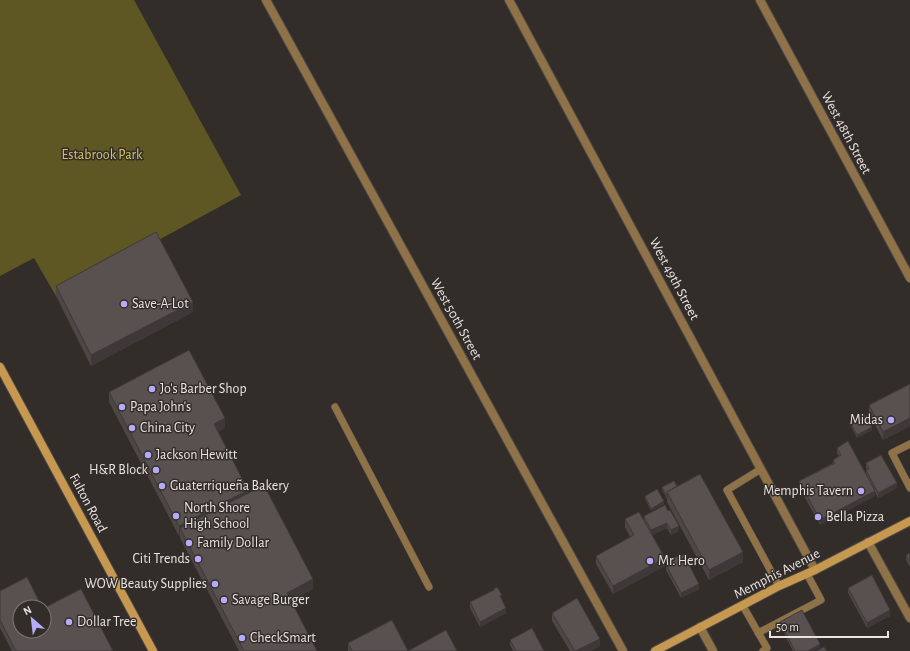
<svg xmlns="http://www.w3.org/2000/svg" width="910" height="651" viewBox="0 0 910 651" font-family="'Alegreya Sans',sans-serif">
  <rect width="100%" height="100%" fill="#332d2a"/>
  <!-- green -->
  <path fill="#5e5724" d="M0,0H134L241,195L56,296L34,258L0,276Z"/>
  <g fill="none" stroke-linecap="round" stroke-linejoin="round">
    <!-- lane casing -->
    <g stroke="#504a47" stroke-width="8">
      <path id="lane" d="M335,407L429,587
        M910,444L892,453L910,488
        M761,469L727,490L779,586
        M743,606L767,648L763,651
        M758,633L821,600L807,574"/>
    </g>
    <!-- street casing -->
    <g stroke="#504a47" stroke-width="10">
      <path id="street" d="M266,0L623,651
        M509,0L815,570
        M760,0L910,278
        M868,542L910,618
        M700,627L713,651"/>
    </g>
    <!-- secondary casing -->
    <g stroke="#504a47" stroke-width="10">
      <path id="secondary" d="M0,367L153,651
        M655,651L779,586L815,570L910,521"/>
    </g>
    <!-- lane -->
    <use href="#lane" stroke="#8f7248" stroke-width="7"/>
    <!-- street -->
    <use href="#street" stroke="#8f7248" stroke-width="8"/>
    <!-- secondary -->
    <use href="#secondary" stroke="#c69850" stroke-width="8"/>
  </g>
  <!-- wall -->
  <path fill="#4d4645" d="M56,286L193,312L91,366L56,296Z
    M910,384V426L883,440L869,413V405Z
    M109,392L225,428L218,431L248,493L313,589L291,601L317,651H239L180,538V536H179L109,402Z
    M850,422L872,430L857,438L850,424Z
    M837,448L866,474V470H867L866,468V463L897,488L878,498L875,492V496L820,525L799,487V481L833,463V460L839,456L837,453Z
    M677,486L743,562L709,580L667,502V499L662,490V487Z
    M645,496L664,504L651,511L645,499Z
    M665,505L679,531L671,535L667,528L652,535L665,566L613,594L596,564V556L630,537L625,527V519L644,520V516Z
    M910,553V567L906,560V555Z
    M682,556L699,589L681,598L666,570V565L674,561V558Z
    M848,588L890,616L867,628L848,593Z
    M494,589L502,600L506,613L480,627L470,608V602L494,590Z
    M0,591L20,607L113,651H12L0,628Z
    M552,613L600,646L591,651H570L552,621Z
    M780,622L820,647L813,651H793L780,625Z
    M510,640L544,651H513L510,645Z
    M348,643L408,651H457H348Z"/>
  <!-- shaded-wall -->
  <path fill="#3e3938" d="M193,302V312L91,366V355Z
    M225,418V428L214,434V424Z
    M910,418V426L883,440V432Z
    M872,427V430L857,438V435Z
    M897,483V488L878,498V493Z
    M248,490V500L180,528V536H179V526Z
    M875,491V496L820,525V520Z
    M664,501V504L651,511V509Z
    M667,523V528L651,536V530Z
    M679,526V531L671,535V530Z
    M743,552V562L709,580V570Z
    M665,558V566L613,594V586Z
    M313,579V589L287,603V593Z
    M699,584V589L681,598V593Z
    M506,608V613L480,627V622Z
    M890,610V616L867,628V623Z
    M600,639V646L591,651H575Z
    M820,644V647L813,651H808Z"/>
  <!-- building -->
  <path fill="#595150" stroke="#3e3938" d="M156,232L193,302L91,355L56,286Z
    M189,350L225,418L214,424L248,490L179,526L109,392Z
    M910,384V418L883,432L869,405Z
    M864,414L872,427L857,435L850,422Z
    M848,441L875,491L820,520L799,481L835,463L833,460L841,455L837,448Z
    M881,455L897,483L878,493L866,470L869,469L866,463Z
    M700,474L743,552L709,570L667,492Z
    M674,481L677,486L667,492V497L662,487Z
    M264,485L313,579L287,593L317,651H244L180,528Z
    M657,489L664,501L651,509L645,496Z
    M665,505L668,511L670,510L679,526L671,530L667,523L651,530L644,516Z
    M639,512L665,558L613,586L596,556L634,535L625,519Z
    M910,553V562L906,555Z
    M682,554V556L684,555L699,584L681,593L666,565L675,560L674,558Z
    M872,575L890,610L867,623L848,588Z
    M27,577L42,607H20V631H44V608L81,589L113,651H16L0,620V591Z
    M497,587L502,595L500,596L506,608L480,622L470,602L494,590V589Z
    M577,598L600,639L575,651L552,613Z
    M802,610L820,644L808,651H795L780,622Z
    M392,620L408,651H352L348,643Z
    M532,628L544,651H516L510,640Z
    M446,630L457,651H408Z
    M824,647L827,651H816Z"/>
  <!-- markers -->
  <g fill="#b5acf8" stroke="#332d2a" stroke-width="1.5">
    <circle cx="124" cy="304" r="4"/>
    <circle cx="152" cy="389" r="4"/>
    <circle cx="122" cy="407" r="4"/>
    <circle cx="891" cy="420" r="4"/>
    <circle cx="132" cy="428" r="4"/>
    <circle cx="148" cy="455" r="4"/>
    <circle cx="156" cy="470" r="4"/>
    <circle cx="162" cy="486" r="4"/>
    <circle cx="861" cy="491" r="4"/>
    <circle cx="176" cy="516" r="4"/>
    <circle cx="818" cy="517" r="4"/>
    <circle cx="189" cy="543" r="4"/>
    <circle cx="198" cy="559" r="4"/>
    <circle cx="650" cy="561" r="4"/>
    <circle cx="215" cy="584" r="4"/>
    <circle cx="224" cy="600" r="4"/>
    <circle cx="69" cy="622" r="4"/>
    <circle cx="242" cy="638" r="4"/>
  </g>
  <g text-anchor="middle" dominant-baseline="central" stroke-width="3" stroke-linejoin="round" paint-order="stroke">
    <!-- street labels -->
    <g font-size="14" fill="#e8e4e2" stroke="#332d2a">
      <text transform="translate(846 133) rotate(62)">West 48th Street</text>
      <text transform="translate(674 279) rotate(62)">West 49th Street</text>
      <text transform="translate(456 319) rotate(61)">West 50th Street</text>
      <text transform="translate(88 503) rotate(62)">Fulton Road</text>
      <text transform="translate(777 574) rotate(-27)">Memphis Avenue</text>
    </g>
    <!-- park labels -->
    <g font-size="14" fill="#d6c760" stroke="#332d2a">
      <text x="102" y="155">Estabrook Park</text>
    </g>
    <!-- poi labels -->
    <g font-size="14" fill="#e8e4e2" stroke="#332d2a" text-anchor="start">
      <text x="132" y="304">Save-A-Lot</text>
      <text x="160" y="389">Jo's Barber Shop</text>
      <text x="130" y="407">Papa John's</text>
      <text x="883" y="420" text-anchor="end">Midas</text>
      <text x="140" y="428">China City</text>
      <text x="156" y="455">Jackson Hewitt</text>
      <text x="148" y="470" text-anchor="end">H&amp;R Block</text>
      <text x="170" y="486">Guaterriqueña Bakery</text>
      <text x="853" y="491" text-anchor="end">Memphis Tavern</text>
      <text x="184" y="508">North Shore<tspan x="184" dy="16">High School</tspan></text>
      <text x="826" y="517">Bella Pizza</text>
      <text x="197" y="543">Family Dollar</text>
      <text x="190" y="559" text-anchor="end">Citi Trends</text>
      <text x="658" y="561">Mr. Hero</text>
      <text x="207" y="584" text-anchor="end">WOW Beauty Supplies</text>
      <text x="232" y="600">Savage Burger</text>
      <text x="77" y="622">Dollar Tree</text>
      <text x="250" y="638">CheckSmart</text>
    </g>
  </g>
  <!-- north arrow -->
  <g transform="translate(32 619) rotate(332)"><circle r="19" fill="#332d2a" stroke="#7b7674"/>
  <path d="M0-3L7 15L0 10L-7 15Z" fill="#b5acf8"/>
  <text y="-6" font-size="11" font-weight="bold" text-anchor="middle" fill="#e8e4e2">N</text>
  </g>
  <!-- scale -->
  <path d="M770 631v6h118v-6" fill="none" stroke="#e8e4e2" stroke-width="2"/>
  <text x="776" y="631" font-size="12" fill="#e8e4e2" stroke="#332d2a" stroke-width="3" paint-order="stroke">50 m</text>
</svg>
